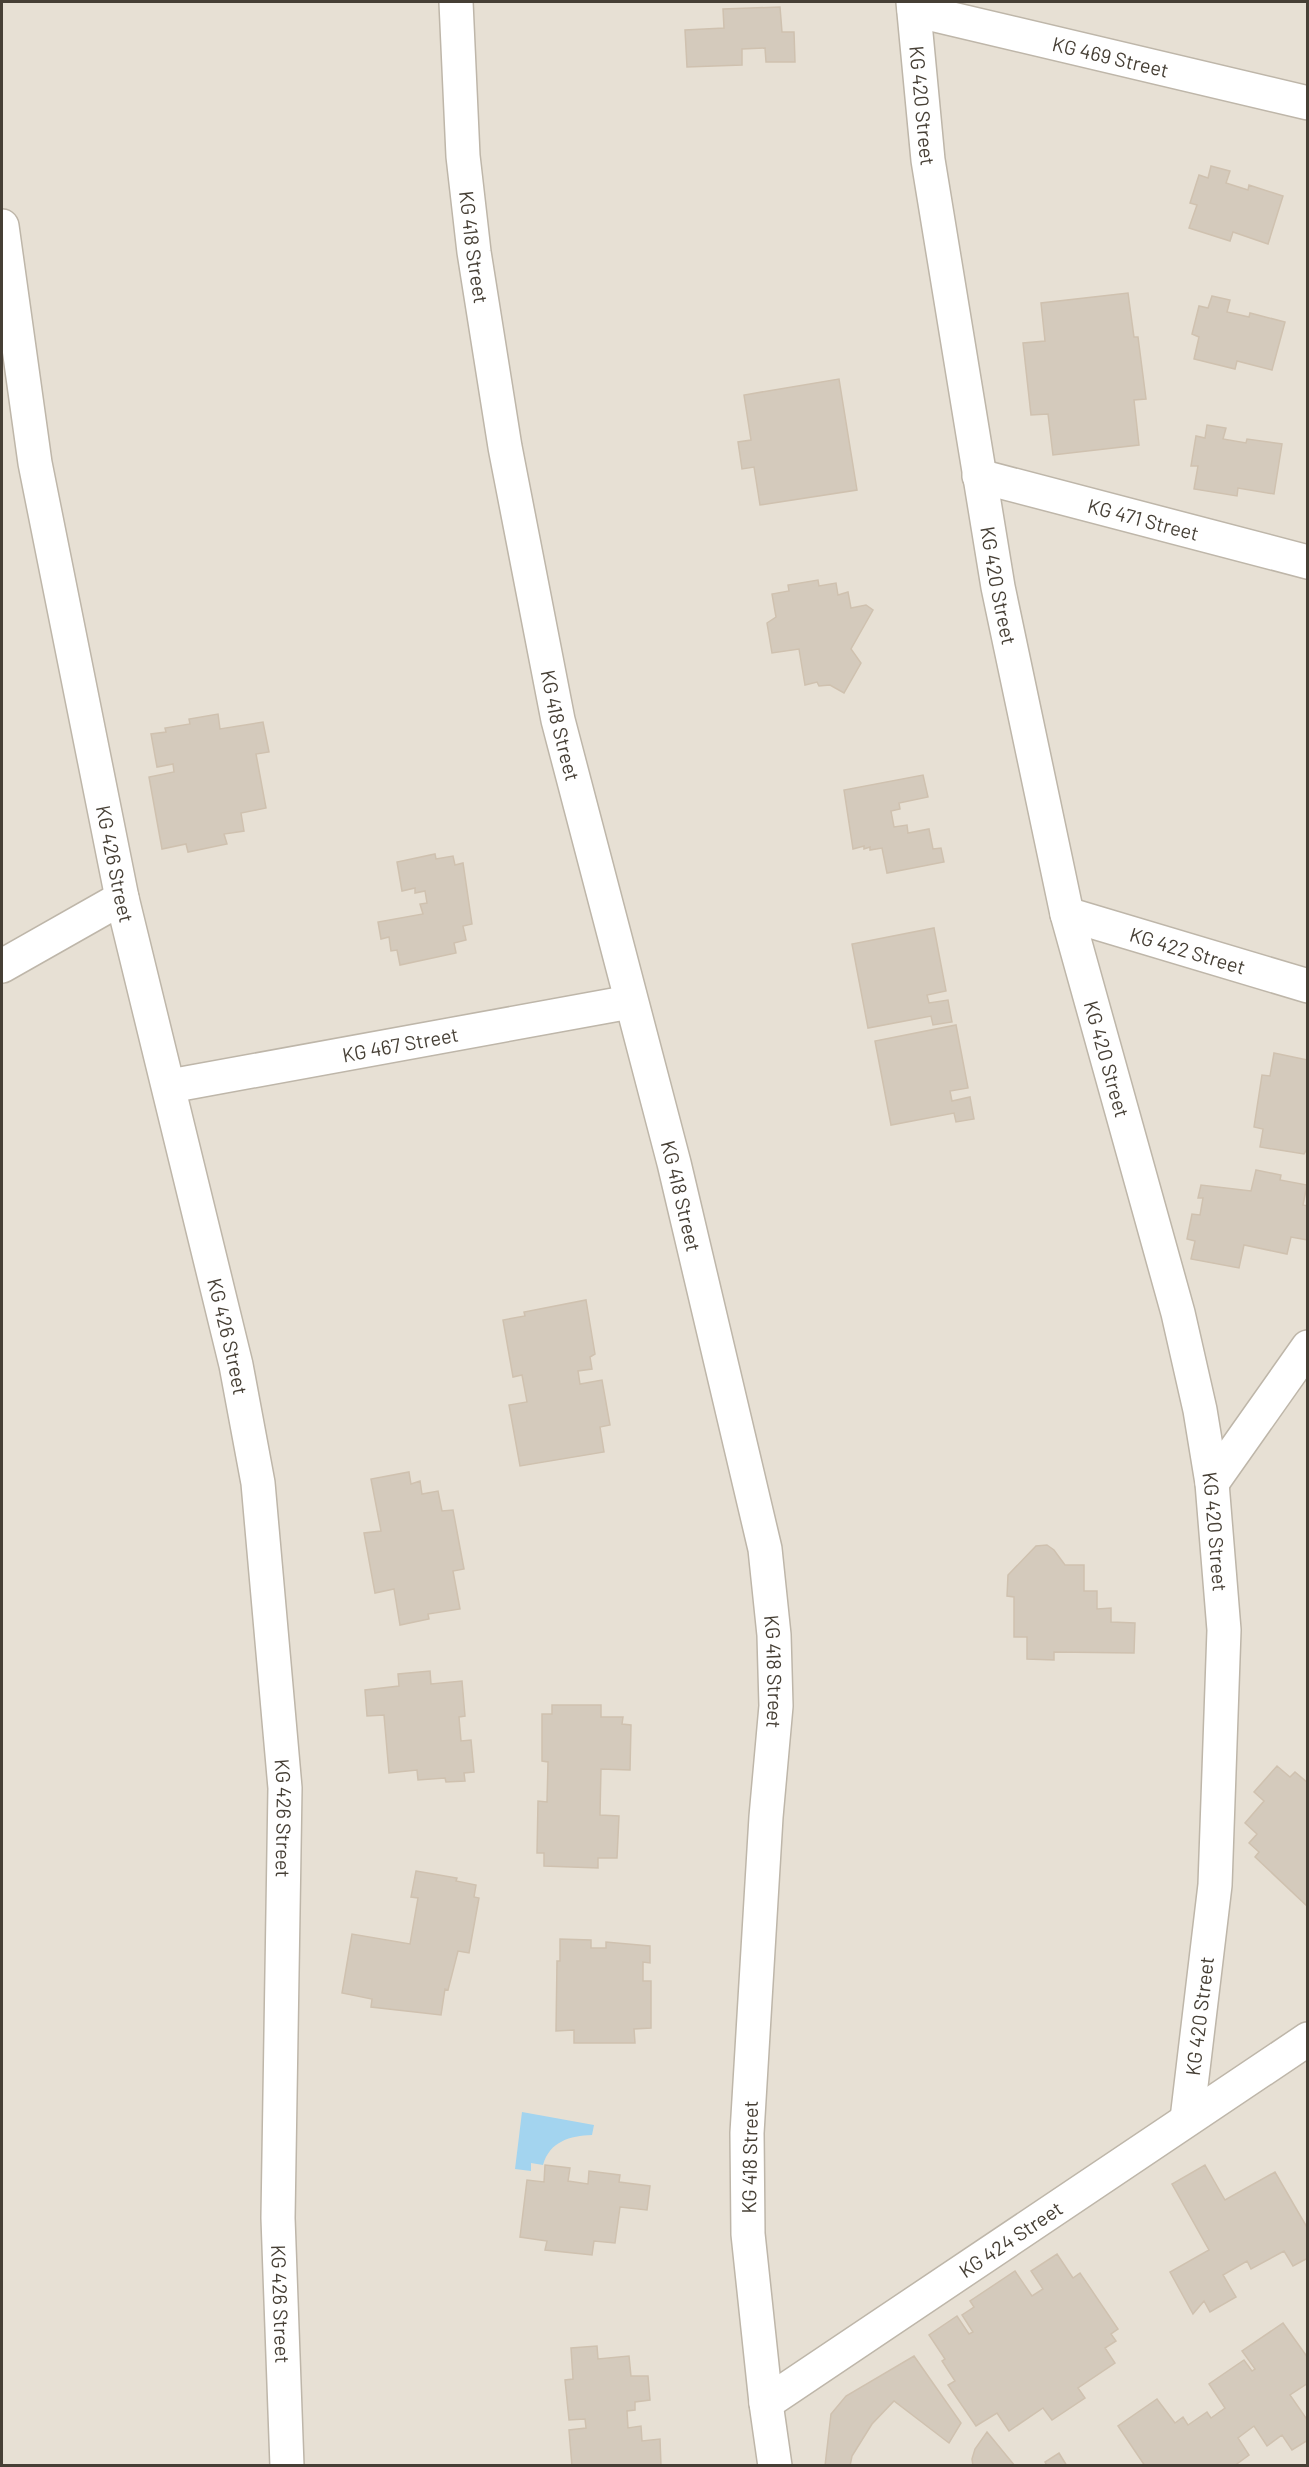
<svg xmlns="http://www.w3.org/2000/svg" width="1309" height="2467" viewBox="0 0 1309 2467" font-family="Barlow,sans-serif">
  <rect width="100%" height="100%" fill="#f3efe6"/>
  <!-- residential -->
  <path fill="#e7e0d4" d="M2,2H1307V2465H2Z"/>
  <!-- water -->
  <path fill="#a3d4ef" d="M522,2112L594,2125L592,2135C570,2136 550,2141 543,2165L531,2163V2171L515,2169Z"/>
  <!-- building -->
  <path fill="#d4cabc" stroke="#cfc1af" stroke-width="1.5" d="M780,7L782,32H794L795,62H766L765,48L742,49V65L687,67L685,30L724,28L723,9Z
    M1211,166L1230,171L1226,183L1248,190L1249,185L1283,196L1268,244L1233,232L1230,241L1189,228L1197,205L1190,203L1199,175L1208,178Z
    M1128,293L1134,337H1138L1146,399L1134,400L1139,445L1053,455L1048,414L1031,415L1023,343L1045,341L1041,303Z
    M1212,296L1230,300L1227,312L1249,317L1250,313L1285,322L1272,370L1237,361L1235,369L1194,359L1199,337L1192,334L1199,306L1208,308Z
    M839,379L857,490L760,505L754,467L742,469L738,442L751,440L744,395Z
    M1207,425L1226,428L1223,439L1246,443L1247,439L1282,444L1274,494L1238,488L1237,496L1194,489L1198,466H1191L1196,436L1205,438Z
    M818,580L819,586L836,583L838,595L848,592L851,608L866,605L873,610L851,649L861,663L844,693L830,685L819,686L817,682L805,685L799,649L772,653L767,623L776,617L772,594L789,591L788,585Z
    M218,714L220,729L263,722L269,752L256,754L266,808L241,813L244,831L224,834L227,844L188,852L186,844L162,849L149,777L174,772L173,764L157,767L151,734L166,732L165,728L190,724L189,719Z
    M923,775L928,797L899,803L900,809L891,811L894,827L907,825L908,833L929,829L933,849L941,848L944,862L887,873L882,848L870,850V847L864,849V846L853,849L844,790Z
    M435,854L436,859L453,856L455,865L463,863L472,924L463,926L466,940L454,943L456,953L400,965L397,950L391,951L389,937L381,939L378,922L423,914L420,904L427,903L425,891L415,893V888L402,891L397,862Z
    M934,928L946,991L927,995L929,1003L948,1000L952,1022L933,1025L931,1016L868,1028L852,944Z
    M956,1025L968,1088L950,1091L952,1101L970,1097L974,1119L956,1122L954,1113L891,1125L875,1041Z
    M1274,1053L1308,1060V1147L1304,1154L1260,1147L1263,1129L1254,1127L1262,1075L1270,1076Z
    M1256,1170L1281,1175L1280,1180L1307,1185L1303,1205L1308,1206V1240L1291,1237L1287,1254L1244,1245L1239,1268L1191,1259L1195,1241L1187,1239L1192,1214L1200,1215L1203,1198H1198L1201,1185L1251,1191Z
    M586,1300L595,1354L590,1357L592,1369L578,1371L580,1384L602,1380L610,1425L600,1427L604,1452L520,1466L509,1405L527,1402L522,1375L513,1377L503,1320L525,1316L524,1312Z
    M409,1472L411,1484L420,1481L422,1494L438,1491L442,1511L453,1510L464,1569L453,1571L460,1609L428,1614L429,1619L400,1625L394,1589L375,1593L364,1533L381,1531L371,1479Z
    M1047,1545L1054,1550L1065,1565H1084V1591H1097V1609L1111,1608V1622L1135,1623L1134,1653L1054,1652V1660L1027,1659V1637H1014V1597L1007,1596L1008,1575L1036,1546Z
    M430,1671L431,1684L462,1681L465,1716L459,1717L461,1741L471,1740L474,1772L464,1773L465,1781L446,1782L445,1778L418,1780L417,1770L389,1773L384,1715L367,1716L365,1690L399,1686L398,1674Z
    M552,1705H601V1717H623L622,1724L631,1725L630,1770L601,1769L600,1815L619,1816L617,1858H598V1868L544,1866V1853H537L538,1801L547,1802L548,1762L542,1761V1714H552Z
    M1277,1766L1290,1777L1295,1772L1308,1783V1907L1255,1857L1259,1852L1249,1843L1257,1834L1245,1823L1264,1801L1254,1792Z
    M416,1871L457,1878L456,1881L476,1885L474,1897L479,1898L469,1953L458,1951L448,1990L445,1989L441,2015L371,2007L372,1999L342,1993L352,1934L410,1944L418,1898L411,1897Z
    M560,1939L591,1940V1948H606V1942L650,1946V1963L643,1962V1981H651V2028L634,2029L635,2043H574V2030L556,2031L557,1961H560Z
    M545,2165L570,2168L568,2181L588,2184L589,2171L620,2175L619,2182L650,2186L647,2210L620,2207L615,2243L594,2241L592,2255L545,2250L547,2241L520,2237L527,2180L544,2182Z
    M1205,2165L1225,2200L1275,2172L1308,2229V2258L1293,2266L1284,2251L1251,2269L1247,2261L1223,2275L1236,2297L1210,2312L1204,2301L1193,2314L1170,2272L1209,2250L1172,2184Z
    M1057,2254L1073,2278L1080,2273L1118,2329L1111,2334L1116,2341L1105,2348L1115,2363L1078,2388L1085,2398L1052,2420L1043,2408L1009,2431L997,2413L976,2426L948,2385L955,2381L942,2361L945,2359L929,2335L957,2316L969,2334L973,2332L962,2315L974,2307L970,2301L1015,2271L1032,2296L1043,2289L1031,2271Z
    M1283,2323L1308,2358V2383L1290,2395L1308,2421V2440L1292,2450L1282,2435L1267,2446L1254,2426L1238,2438L1249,2455L1234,2466H1145L1118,2426L1157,2399L1175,2423L1183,2417L1188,2425L1207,2412L1211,2418L1225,2408L1209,2384L1244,2360L1252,2371L1255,2369L1242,2351Z
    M597,2346L598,2359L629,2356L631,2376H648L650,2400L635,2402V2410L627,2411L628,2428L641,2426L642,2441L660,2439L661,2466H572L569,2430L586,2428L585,2419L569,2420L565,2380L573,2379L571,2348Z
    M914,2356L961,2423L949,2443L894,2401L872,2424L852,2456L850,2466H825L831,2414L846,2396Z
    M987,2432L1015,2466H973L972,2459L975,2449Z
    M1059,2453L1067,2466H1047L1045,2462Z"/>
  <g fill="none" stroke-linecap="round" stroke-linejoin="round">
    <!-- minor casing -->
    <g stroke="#beb6a9" stroke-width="36">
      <g id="minor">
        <path id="s1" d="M456,2L463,156L474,252L505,447L558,720L674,1163L765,1549L774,1635L776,1706L766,1817L747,2133L748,2234L766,2403"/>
        <path id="s2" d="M913,2L928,160L998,587L1067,914L1178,1313L1200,1410L1212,1483L1224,1630L1215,1885L1187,2119"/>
        <path id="s3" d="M914,10L1308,103"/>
        <path id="s4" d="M2,226L35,463L122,898L236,1365L258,1483L285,1788L278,2218L287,2466"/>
        <path id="s5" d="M979,476L1308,562"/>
        <path id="s6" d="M1067,914L1308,986"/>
        <path d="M2,966L122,898"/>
        <path id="s7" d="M170,1086L630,1002"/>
        <path d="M1212,1483L1308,1347"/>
        <path id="s8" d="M775,2466L766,2403L1308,2039"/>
      </g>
    </g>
    <!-- minor -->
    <use href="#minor" stroke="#fff" stroke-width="33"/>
  </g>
  <g text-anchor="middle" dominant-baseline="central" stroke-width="4.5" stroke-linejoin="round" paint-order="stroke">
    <!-- street labels -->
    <g font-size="20" fill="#463f35" stroke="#fff">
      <text stroke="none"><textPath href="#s3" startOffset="202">KG 469 Street</textPath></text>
      <text stroke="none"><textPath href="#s2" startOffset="104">KG 420 Street</textPath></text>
      <text stroke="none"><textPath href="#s1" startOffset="246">KG 418 Street</textPath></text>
      <text stroke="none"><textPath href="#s5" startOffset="170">KG 471 Street</textPath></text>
      <text stroke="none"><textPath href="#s2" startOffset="590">KG 420 Street</textPath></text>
      <text stroke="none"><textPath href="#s1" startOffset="732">KG 418 Street</textPath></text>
      <text stroke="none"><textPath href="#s4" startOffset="648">KG 426 Street</textPath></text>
      <text stroke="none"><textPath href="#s6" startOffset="126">KG 422 Street</textPath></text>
      <text stroke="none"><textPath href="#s7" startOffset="234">KG 467 Street</textPath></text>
      <text stroke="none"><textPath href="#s2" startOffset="1076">KG 420 Street</textPath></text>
      <text stroke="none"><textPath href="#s1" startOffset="1218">KG 418 Street</textPath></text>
      <text stroke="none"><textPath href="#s4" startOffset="1134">KG 426 Street</textPath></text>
      <text stroke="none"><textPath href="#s2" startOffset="1562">KG 420 Street</textPath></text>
      <text stroke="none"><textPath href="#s1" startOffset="1704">KG 418 Street</textPath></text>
      <text stroke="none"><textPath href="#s4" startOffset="1620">KG 426 Street</textPath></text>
      <text transform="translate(1199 2016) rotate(-83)">KG 420 Street</text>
      <text transform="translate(749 2157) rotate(-89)">KG 418 Street</text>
      <text stroke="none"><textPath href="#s8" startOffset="358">KG 424 Street</textPath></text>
      <text stroke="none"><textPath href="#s4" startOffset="2106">KG 426 Street</textPath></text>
    </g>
  </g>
  <!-- border -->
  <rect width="1309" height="2467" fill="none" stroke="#463f35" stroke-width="6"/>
</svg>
